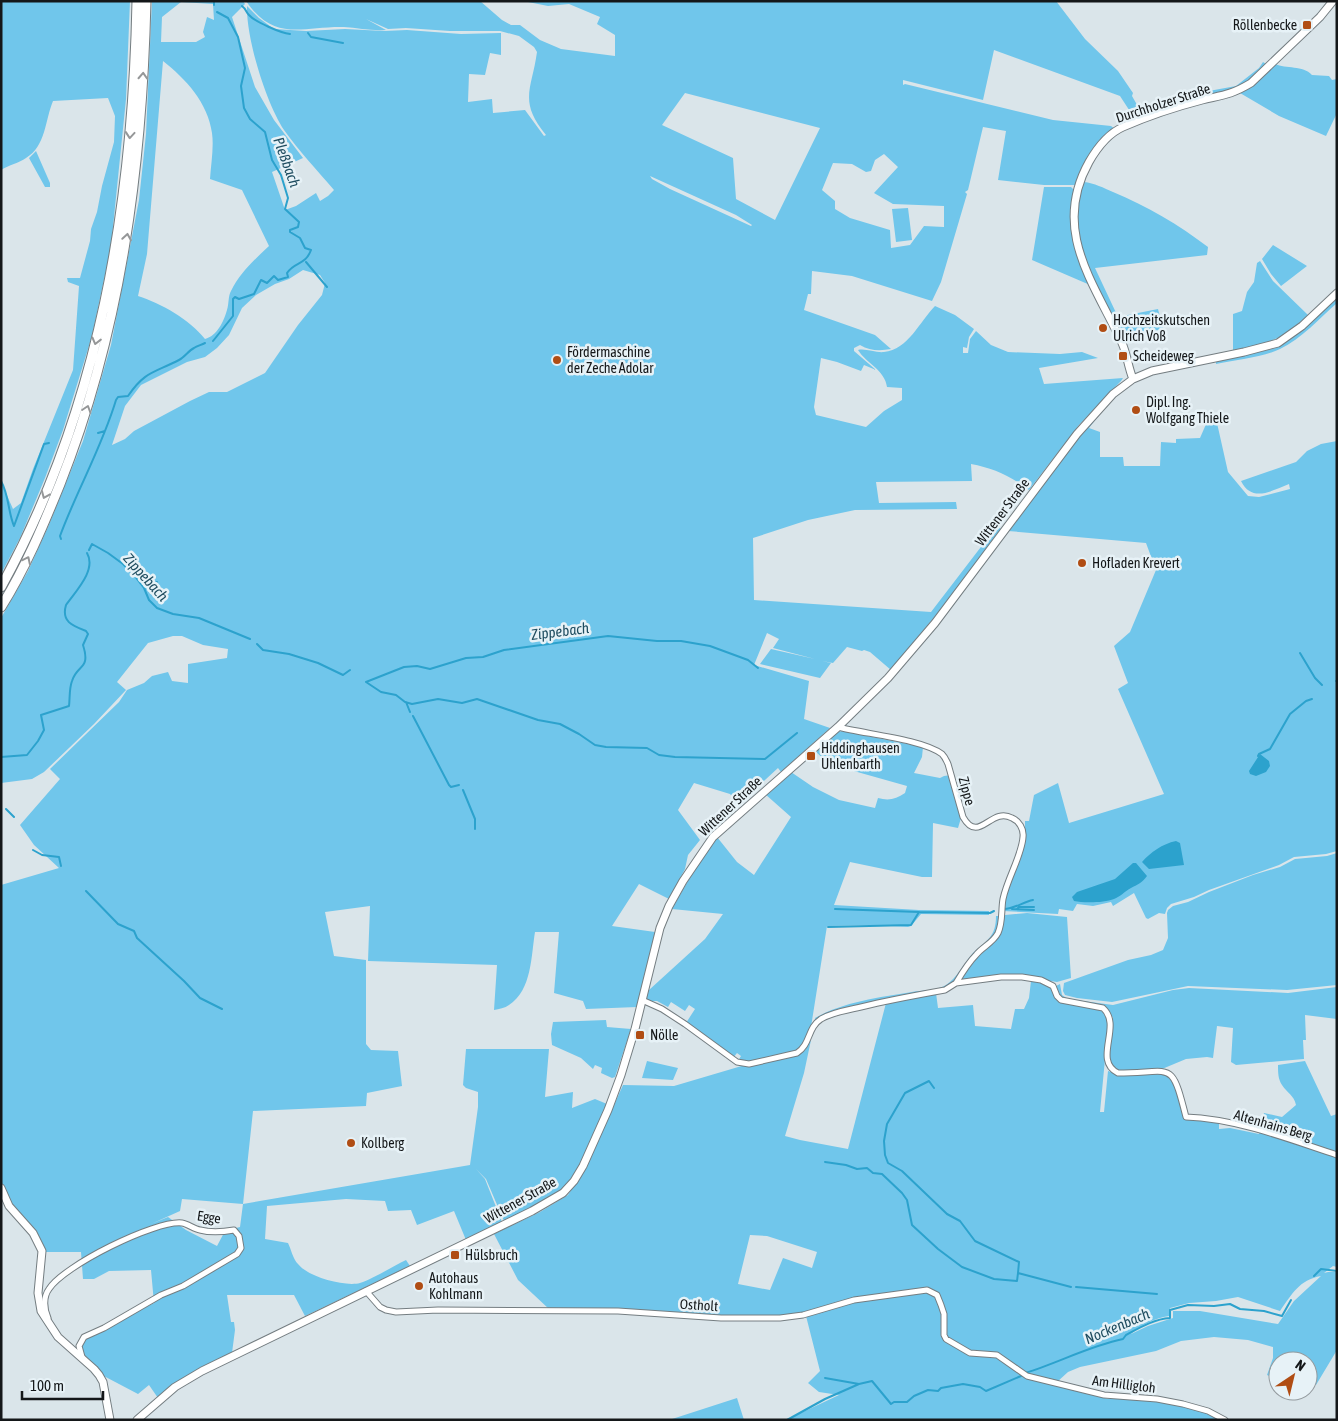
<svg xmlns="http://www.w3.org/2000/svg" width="1338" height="1421" viewBox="0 0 1338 1421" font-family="'Asap Condensed',sans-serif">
  <rect width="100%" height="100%" fill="#dae5ea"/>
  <!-- green -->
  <path fill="#70c6eb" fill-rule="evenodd" d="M1,1H130L126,99L115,207L111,247L92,336L63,430L45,478L20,538L1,574V482L13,509L21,503L33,469L73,370L79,286L68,282L67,278H80L90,241L91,229L97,212L102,186L114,142L115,116L108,98L53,101C45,120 46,146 26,158C19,163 9,165 1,170Z
    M152,1H243L245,4L232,17L255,87L274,120L303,158L272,172L285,210L296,206L316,193L320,201L328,196L334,190C317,170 299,151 284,130C266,103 246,38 247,6L259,18L274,29L306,31L345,29L384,31L407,30L461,34L501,33V55L490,53L485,75L469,74L468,102L492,99L493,113L525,110L544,136L546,135C518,101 532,89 537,52L534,47L519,36L500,31H450L406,28L388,29L366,19L386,30C372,31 358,28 344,27C302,26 275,43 246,1H480L502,20L511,25H520L540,40L561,49L615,56V35L597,24L600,17L569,4L548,6L523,1H1056L1085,39L1118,71L1133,93L1132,96L1136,103L1146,113L1198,93L1236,86L1259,68L1263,62L1266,64L1249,81L1235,89L1144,116L1141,115L1135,119L1120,96L994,50L983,100L903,80V85L905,84L1053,120L1111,126L1115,129L1075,185H1044L998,180L1006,131L983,127L968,190L965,192L967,194L941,282L932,301L852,276L812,271L811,294H808L804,310L875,335L891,349C880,351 870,351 860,345L854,348V351L876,370L864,365L861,371L837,362L821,358L814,407L816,415L866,427L884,411L902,400V388L887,387C885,370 866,363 858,350C865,348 876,353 884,352C908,350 920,321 935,306L955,315L974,329L969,337L967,348L963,347V353H968L970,339L976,331L991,345L1008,352L1060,354L1082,352L1098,358L1039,368L1044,384L1123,378L1121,381L1079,425L1029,490C1011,476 993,468 971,464L972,481L876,482L879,503L956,502L957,509L855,510L808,520L753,538L754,600L931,612L997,526L1001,529L936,615L891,670L870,652L864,650L862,651L847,647L833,663L822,661L831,663L820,678L760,664L771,649L815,659L773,648L779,639L767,633L754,665L809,681L804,719L830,728L781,772L778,768L739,804L730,794L694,783L678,810L700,840L688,855L685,869L669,899L639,884L612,926L655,932L637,1007L586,1009L583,1001L554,993L559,932H535C531,956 532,990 509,1005C505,1008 499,1009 494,1010L497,965L368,961L370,906L325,912L334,956L366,960V1044L371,1050L398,1051L402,1086L367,1093L366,1106L253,1111L243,1204L470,1165L478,1107V1092L466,1088L463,1085L466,1049H549L545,1097L573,1092L572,1108L595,1099L607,1104C597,1127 581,1174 562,1190C548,1202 521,1212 504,1221L486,1179L476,1169L485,1179L502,1222L466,1240L454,1211L417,1225L411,1210L388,1211L385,1201L346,1199L267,1206L265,1239L288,1243C291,1249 293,1259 298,1264C308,1277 345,1287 360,1283C373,1279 393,1266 406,1260L410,1266L305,1316L294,1295H227L231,1322H234L235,1330L232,1353L158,1398L149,1385L138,1394L100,1374L83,1357L81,1345L84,1339L154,1303L151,1270L109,1271L94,1279H83L81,1252H44L12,1206L1,1181V885L59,868L34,845L20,825L60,779L50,769L119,702L127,690L144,683L152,676L168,672L172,681L188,683V664L227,658L228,649L203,645L182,636H173L148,643L117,682L126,690L94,724L44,772L32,779L1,783V618L28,571L48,527L83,441L111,345L139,200L146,134ZM181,2L213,4L214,20L207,17L203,32L205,37L196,42H161L162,17ZM163,61C186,79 208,103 212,133C214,147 211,164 210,179L242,190L269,246C254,260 240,273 231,291C228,296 229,304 227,310C224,321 217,336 205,339C189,319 162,304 138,296L147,254ZM685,93L820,128L775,220L736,199L733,158L662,125ZM884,154L898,167L874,193L893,204L944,206V227L924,226L910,245L891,248L890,230L850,218L835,209V201L822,190L833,163L852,164L866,172L871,171L875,160ZM650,176L736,215L752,225L751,226L670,189L652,179ZM303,270L320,275L325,283L322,295L298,325L265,373L227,392H209L190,401L134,431L125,439L112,445L125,406L141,385L187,362L205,357L217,348L229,335L242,308L256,295L275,284L289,279ZM182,1199L243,1204L240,1227L225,1231L217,1246L186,1230L168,1217L151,1224L180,1211Z
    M1275,64C1286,69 1303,65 1312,75L1329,76L1332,80L1337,79V113L1326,136L1279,116L1240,93Z
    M36,151L50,183V187H45L29,158Z
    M1084,182C1094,183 1104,188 1113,192C1147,206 1179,225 1208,247L1207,255L1095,268L1118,317L1158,309L1163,329L1123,338C1098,292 1063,234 1084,182Z
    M1044,187H1071L1075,191L1074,240L1080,263L1090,285L1032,260Z
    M908,208L912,240L896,242L892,209Z
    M1273,245L1307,266L1281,286L1271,274L1262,259Z
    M1260,261L1273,281L1308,315C1281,341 1269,343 1233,350V314L1242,311L1247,292L1254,282L1257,263Z
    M1337,298V303C1320,318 1301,339 1280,349C1264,357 1235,360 1216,364V362L1276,348L1300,332Z
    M1108,403L1089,428L1100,432V457H1123L1124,466H1160L1161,442L1176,443V439L1200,438L1207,422L1217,423L1228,472L1248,496L1259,497L1290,489L1289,484C1271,491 1252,503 1241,481L1296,462L1307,451L1321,444L1337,441V851L1326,854L1294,857L1279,865L1209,890L1194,897L1171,904L1167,908L1165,914L1159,913L1148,919L1146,918L1134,893L1113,906L1111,902L1093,906L1077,904L1073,911L1059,909L1058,914L1003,911L1004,902L1025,837V821H1029L1034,795L1058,783L1069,823L1164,794L1118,689L1128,683L1114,646L1130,632L1156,570L1146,543L1008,531L1084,430Z
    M842,731L923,747L922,757L914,773L940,778L944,776L951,775L961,818L958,828L933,823L932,877H922L850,862L834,905L919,910L989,911V915L921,914L911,926L908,927L875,925L827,926L811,1027C808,1036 806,1045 797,1051C789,1056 748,1062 738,1061L741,1056L737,1053L733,1058L686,1023L695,1009L689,1005L685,1011L671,1002L668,1007L657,1001H648L646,999L649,990L705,939L723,914L672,909L697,865L717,837L737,862L754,875L791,817L765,794L791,772L813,787L839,800L875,808L878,798C889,801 896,799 905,793L907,786L829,764L815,751L838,732Z
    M1337,853V985L1287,990L1188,986L1112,1002L1077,998L1065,995L1063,991L1064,983L1128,960L1151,955L1163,950L1168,938L1167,913L1168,910L1173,906L1188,902L1209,892L1253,875L1280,867L1295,859L1327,856Z
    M1027,913L1067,917L1071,978L1057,982L1021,976L962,981L960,978L977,955L992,943L1005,915Z
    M996,916H1000L997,932L954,982L946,988L890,999L816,1021L815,1018C843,1002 880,997 912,992C922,990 936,991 946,985C957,978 964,963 973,953C987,940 996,937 996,916Z
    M1031,981L1051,985L1056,998L1102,1009L1109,1017L1100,1112H1104L1108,1071L1120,1075L1158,1072L1171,1076L1185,1119L1219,1123V1129L1230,1128L1259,1134L1264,1113L1282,1117L1296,1105C1294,1095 1287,1093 1282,1085C1278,1079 1278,1072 1278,1065L1305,1061L1331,1116L1337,1114V1267L1333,1266L1324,1273L1328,1272H1337V1350L1316,1385L1308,1381V1361H1278V1380L1267,1375L1273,1358V1347L1248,1340L1214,1337L1181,1341L1156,1351L1080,1367L1068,1372L1057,1382L1025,1373L999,1355L975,1353L947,1338L937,1293L929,1289L854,1298L798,1314L780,1317H722L549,1309L518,1280L494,1234L540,1212L568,1195L590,1159L623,1085L674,1086L745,1065L800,1053L805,1050L811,1040L804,1073L785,1136L800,1140L848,1149L886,1003L936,993L938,1008L973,1005L975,1026L1011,1029L1015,1009H1024L1029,998ZM750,1235L767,1236L817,1252L812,1268L783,1258L770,1290L738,1284ZM1321,1276L1294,1301L1278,1324L1200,1311H1173V1318L1148,1326L1131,1334C1142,1325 1154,1318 1169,1316L1170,1308L1189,1303L1216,1301L1238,1297L1280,1311C1292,1294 1299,1280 1321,1276Z
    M1060,984L1062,995L1068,999L1113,1005L1173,990L1189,988L1288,993L1337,987V1019L1305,1015L1306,1040H1303L1304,1059L1236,1065L1231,1062L1233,1028L1217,1026L1213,1058L1207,1057L1186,1059L1162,1069L1123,1072L1117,1071L1110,1063L1109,1045L1113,1018L1110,1013L1104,1006L1061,999L1054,987Z
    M606,1020L607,1027L631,1029L615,1077L612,1078L601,1073L602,1068L595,1065L593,1069L581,1058L552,1045L551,1034L553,1022Z
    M647,1061L678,1068L673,1080L642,1078Z
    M926,1291L935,1296L942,1314V1333L970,1354L999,1357L1023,1375L1108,1399L1136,1398L1191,1407L1224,1420H786L839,1395L819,1392L808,1383L820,1371L806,1316L850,1302Z
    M737,1398L744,1420H669Z"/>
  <!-- water -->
  <path fill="#2ca2cd" d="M1260,754L1269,761L1270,766L1266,772L1256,776L1250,774L1249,771Z
    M1176,841L1180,843L1184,865L1149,869L1142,862C1151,852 1162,844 1176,841Z
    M1133,863H1136L1147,876C1143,882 1137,885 1131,888C1125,891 1120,897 1114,899C1104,903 1083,903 1074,901L1072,897L1077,892L1115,879Z"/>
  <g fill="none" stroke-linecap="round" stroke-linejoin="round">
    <!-- stream -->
    <path stroke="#2ca2cd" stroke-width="2" d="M214,1V5
      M242,6C246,9 246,12 249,15C255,22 281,33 290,34
      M308,33L311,37L343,43
      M306,262L327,287
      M213,341L233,316V299L235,297L239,299L254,294L261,280L267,283L274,276L278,280L288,277L287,273C295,261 305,266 311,250L305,248L300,238L290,232V230L298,227L299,222L285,209L288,198L281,175L272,160L265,132L250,119L244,108L241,86L245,68L238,37L228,18L217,12
      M98,433L105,431
      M1,481C9,495 8,512 14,526L44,444L49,443
      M61,539L60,536C77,490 102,447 116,400L118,397L128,396C145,371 154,373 179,360C185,357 188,351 194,348C197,346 201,345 205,343
      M89,550L92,544L108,553L123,564L134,575L144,588L149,600L157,608L173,614L199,618L250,639
      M144,588L157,582
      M257,644L263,650L289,654L318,663L343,675L350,670
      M1300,653L1315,678L1322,685
      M1336,681H1337
      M366,682L381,692L396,695L405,702L412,704L438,699L462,703L477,699L538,720L560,724L579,734L595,745L606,747L647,748L659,755L675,757L765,759L797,733
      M366,682L404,667L417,666L430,669L466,658L483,657L504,650L608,636L657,641H681L710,646L748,660L758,668
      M406,702L410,712
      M413,716L449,785L451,787L459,785
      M1258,756L1259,754L1270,749L1290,714L1306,701L1312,699
      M1,757L27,755L38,741L44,730L41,715L69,706C70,698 69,689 72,681C77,664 91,670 83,645L88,634L86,631C73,626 61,622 66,605C75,592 97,570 87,553
      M463,790L475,819V829
      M6,809L14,817
      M33,850L42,855L59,857L61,866
      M86,891L118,924L134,931L137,938L184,981L200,998L222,1009
      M835,909L919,912
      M1004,909C1014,909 1023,902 1033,900
      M1012,909L1034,910
      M1017,909L1019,907H1034
      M828,927L911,925L919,912L990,913L994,911
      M934,1088L929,1081L905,1093L887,1124L884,1141L885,1155L888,1163L902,1171L947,1214L960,1221L975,1241L1019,1262L1018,1273
      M825,1162L846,1165L857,1169L867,1168L873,1173L882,1174L902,1193L907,1200L912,1225L938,1249L962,1267L994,1279L1017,1281L1018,1273L1071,1287
      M1314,1276L1321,1269L1337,1271
      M1076,1287L1157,1294
      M1025,1373C1058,1363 1089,1346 1123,1339L1126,1335C1139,1328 1154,1319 1170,1318V1310L1188,1305L1214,1306L1230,1304L1240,1309L1264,1311L1282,1316L1291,1300
      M825,1378L859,1384L872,1381L891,1404L894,1402H907L914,1396L928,1390L938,1391L941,1388L963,1384L980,1387L986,1391L1021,1376
      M787,1420L825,1399L859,1384"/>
    <!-- street casing -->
    <g stroke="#747d81" stroke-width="7">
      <path id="street" d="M838,727C864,734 922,739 942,754C945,757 946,760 948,764L963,817C979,845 991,806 1012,818C1019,821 1024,829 1023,837C1022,855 1007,879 1003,899C1001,910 1003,922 998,933C993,943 982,947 976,955C968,963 962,973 956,983
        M642,1000L662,1009L685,1024L737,1062L749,1064L797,1053C811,1044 807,1028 821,1019C833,1012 848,1010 861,1007C889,1000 917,995 945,990L956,983L1001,977H1022L1041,980L1053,986L1057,996L1061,1000L1103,1008C1123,1026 1092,1060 1118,1073C1173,1073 1171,1058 1186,1117C1238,1119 1288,1139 1337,1155
        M366,1291L380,1307L386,1310L396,1312L438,1310L618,1311L721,1318H780L803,1315L854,1300L927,1290L937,1295L941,1305L944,1314V1335L946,1339L970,1353L997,1355L1027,1376L1104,1395L1157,1399L1183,1404L1208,1411L1225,1420
        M48,1318C44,1309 43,1297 49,1289C63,1266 155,1220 182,1223C188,1224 194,1229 200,1230C211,1233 223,1232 234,1230L239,1236L241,1248L237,1254L183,1286L161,1295L104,1328L84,1337L79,1346L82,1357"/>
    </g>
    <!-- secondary casing -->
    <g stroke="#747d81" stroke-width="9">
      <path id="secondary" d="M1133,379C1128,367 1127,354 1122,343C1094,283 1051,230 1089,162C1097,148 1107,134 1123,127C1148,116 1175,107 1202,100C1223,95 1231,95 1251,83L1320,17L1333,1
        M1,1188L9,1206L33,1233L42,1251L38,1293L41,1311L58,1337L94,1369L99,1375L103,1382L110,1420
        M137,1420L175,1387L202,1371L532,1211L563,1193L574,1181L583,1166L608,1110L621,1075L635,1029L660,928L669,906L683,881L713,837L838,727L888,678L935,623L1077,434L1113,394L1133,379L1152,371L1244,352L1278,343L1302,326L1337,293"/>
    </g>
    <!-- highway casing -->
    <g stroke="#747d81" stroke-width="11">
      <path id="highway" d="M1,587C100,408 133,204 137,1
        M1,607C25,569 43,526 60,484C121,330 142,166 146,1"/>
    </g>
    <!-- street -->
    <use href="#street" stroke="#fff" stroke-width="5"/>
    <!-- secondary -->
    <use href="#secondary" stroke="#fff" stroke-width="7"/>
    <!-- highway -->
    <use href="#highway" stroke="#fff" stroke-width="9"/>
  </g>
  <!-- one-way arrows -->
  <defs><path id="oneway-chevron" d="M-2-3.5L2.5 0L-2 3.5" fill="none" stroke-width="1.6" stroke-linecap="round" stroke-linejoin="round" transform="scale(1.25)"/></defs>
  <g stroke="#959798">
    <use href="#oneway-chevron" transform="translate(143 76) rotate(-87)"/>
    <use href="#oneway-chevron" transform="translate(130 135) rotate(95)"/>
    <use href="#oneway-chevron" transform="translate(127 237) rotate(-81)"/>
    <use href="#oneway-chevron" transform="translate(96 341) rotate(104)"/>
    <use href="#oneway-chevron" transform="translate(87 409) rotate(-72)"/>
    <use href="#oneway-chevron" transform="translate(45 495) rotate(113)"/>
    <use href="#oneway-chevron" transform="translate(27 560) rotate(-64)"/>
  </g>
  <!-- markers -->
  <g fill="#b04d14" stroke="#e7f2f7" stroke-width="2">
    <rect x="1302" y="20" width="10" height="10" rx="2.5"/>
    <circle cx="1103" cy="328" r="5"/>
    <rect x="1118" y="351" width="10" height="10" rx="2.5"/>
    <circle cx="557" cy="360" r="5"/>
    <circle cx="1136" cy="410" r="5"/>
    <circle cx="1082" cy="563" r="5"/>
    <rect x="806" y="751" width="10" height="10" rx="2.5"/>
    <rect x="635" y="1030" width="10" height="10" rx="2.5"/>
    <circle cx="351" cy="1143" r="5"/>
    <rect x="450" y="1250" width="10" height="10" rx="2.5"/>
    <circle cx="419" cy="1286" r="5"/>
  </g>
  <g text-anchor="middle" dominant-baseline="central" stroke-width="5" stroke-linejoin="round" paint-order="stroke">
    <!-- poi labels -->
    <g font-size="14" fill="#141719" stroke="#e7f2f7" text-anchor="start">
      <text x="1297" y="25" text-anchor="end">Röllenbecke</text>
      <text x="1113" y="320">Hochzeitskutschen<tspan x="1113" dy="16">Ulrich Voß</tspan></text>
      <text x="567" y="352">Fördermaschine<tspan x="567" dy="16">der Zeche Adolar</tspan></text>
      <text x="1133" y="356">Scheideweg</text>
      <text x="1146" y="402">Dipl. Ing.<tspan x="1146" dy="16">Wolfgang Thiele</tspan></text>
      <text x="1092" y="563">Hofladen Krevert</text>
      <text x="821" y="748">Hiddinghausen<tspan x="821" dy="16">Uhlenbarth</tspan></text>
      <text x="650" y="1035">Nölle</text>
      <text x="361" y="1143">Kollberg</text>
      <text x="465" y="1255">Hülsbruch</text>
      <text x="429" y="1278">Autohaus<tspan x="429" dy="16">Kohlmann</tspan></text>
    </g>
    <!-- street labels -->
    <g font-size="14" fill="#141719" stroke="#e7f2f7">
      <text transform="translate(1163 103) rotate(-18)">Durchholzer Straße</text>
      <text transform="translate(1002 512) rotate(-53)">Wittener Straße</text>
      <text transform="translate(967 791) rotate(75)">Zippe</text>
      <text transform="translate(730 806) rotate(-43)">Wittener Straße</text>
      <text transform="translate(1273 1125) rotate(16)">Altenhains Berg</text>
      <text transform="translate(520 1200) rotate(-29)">Wittener Straße</text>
      <text transform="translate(209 1217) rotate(8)">Egge</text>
      <text transform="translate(699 1305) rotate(4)">Ostholt</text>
      <text transform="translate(1124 1384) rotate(7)">Am Hilligloh</text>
    </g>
    <!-- water labels -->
    <g font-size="15" font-style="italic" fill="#1f4d60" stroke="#e7f2f7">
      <text transform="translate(287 162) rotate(70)">Pleßbach</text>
      <text transform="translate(146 577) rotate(48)">Zippebach</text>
      <text transform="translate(560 631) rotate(-7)">Zippebach</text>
      <text transform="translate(1117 1326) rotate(-23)">Nockenbach</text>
    </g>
  </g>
  <!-- border -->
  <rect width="1338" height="1421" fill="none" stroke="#141719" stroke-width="5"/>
  <!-- north arrow -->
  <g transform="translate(1293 1376) rotate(35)"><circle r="24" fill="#e7f2f7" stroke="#939a9e"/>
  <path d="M0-4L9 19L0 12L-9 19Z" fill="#b04d14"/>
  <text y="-8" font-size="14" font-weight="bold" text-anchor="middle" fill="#141719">N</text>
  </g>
  <!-- scale -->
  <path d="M22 1391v8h81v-8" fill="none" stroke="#141719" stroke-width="2.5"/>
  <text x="30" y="1391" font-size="15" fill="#141719" stroke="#e7f2f7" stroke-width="4" paint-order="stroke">100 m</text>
</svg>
